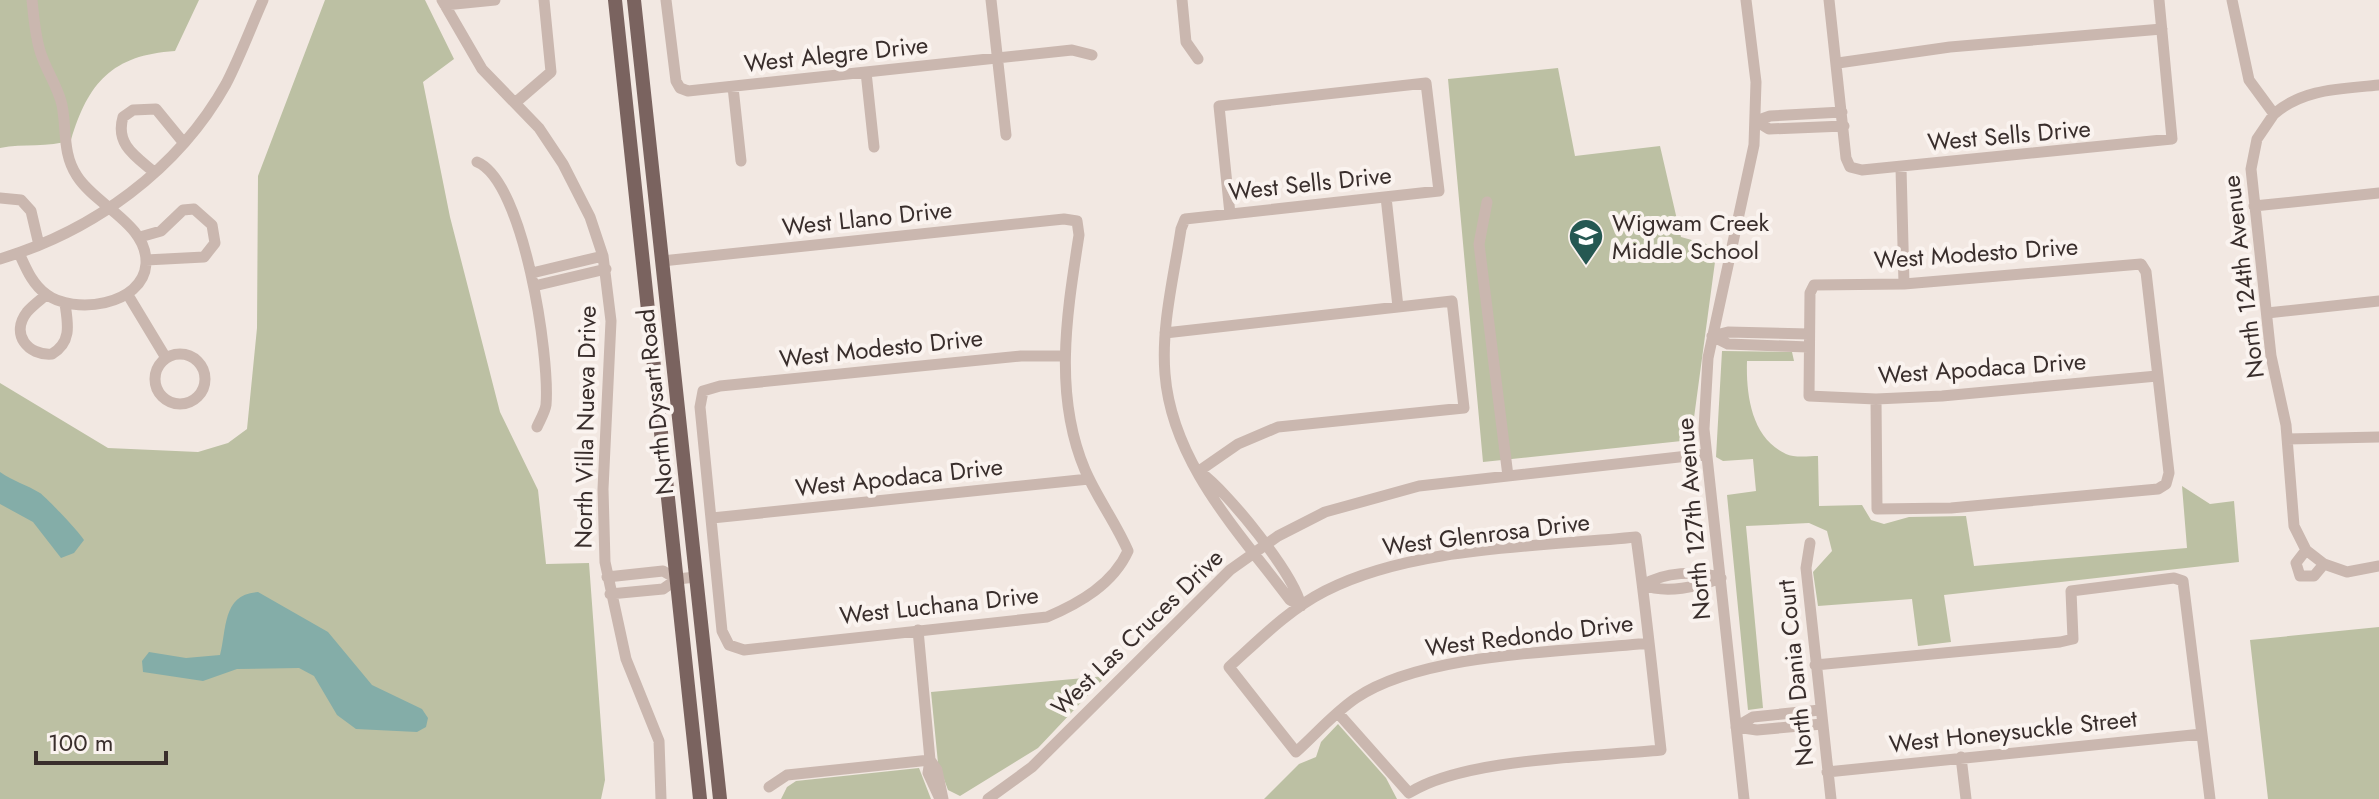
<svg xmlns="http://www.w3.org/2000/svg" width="2379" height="799" viewBox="0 0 2379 799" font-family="Jost,sans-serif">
  <rect width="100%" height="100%" fill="#f2e8e2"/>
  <!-- green -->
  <path fill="#bcc0a3" d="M0,0H199L175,51C112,55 88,83 71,140C48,148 24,143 0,148Z
    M325,0H425L454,59L423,82L450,217L500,412L538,490L546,564L589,563L605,780L601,799H0V383L108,448L198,452L228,443L247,429L257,328L258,176Z
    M1558,68L1575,156L1660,146L1681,237L1717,247L1691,440L1483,462L1448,79Z
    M1722,351L1792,352L1794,361H1747C1746,394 1751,438 1786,454C1794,458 1809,456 1818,456L1819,506L1862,505L1871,520L1884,524L1909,517L1966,516L1974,566L2187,548L2182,486L2210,504L2234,501L2239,562L1944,595L1951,642L1918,646L1912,599L1818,606L1813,572L1832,551L1827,531L1809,523L1746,526L1763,708L1748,710L1727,495L1756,491L1753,459L1723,461L1716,457Z
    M2379,627V799H2268L2250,640Z
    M1106,676L1038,748L960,796L948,790L938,763L931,692Z
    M1338,724L1386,778L1397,799H1264L1299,764L1316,757L1321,742Z
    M919,768L931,799H781L787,787L796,781Z"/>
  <!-- water -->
  <path fill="#84ada8" d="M0,472C13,481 27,485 40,493C46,497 82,535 84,540L74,553L61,558L33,522L0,504Z
    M258,592L328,632L372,685L422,709L428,718L426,727L417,732L356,729L337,715L314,676L299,668L237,669L203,681L143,672L142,661L149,652L186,658L220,655C227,629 222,594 258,592Z"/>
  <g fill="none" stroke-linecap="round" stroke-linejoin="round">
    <!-- minor -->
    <path stroke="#cab7af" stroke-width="11" d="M442,0L482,69L539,128L563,164L590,217L603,256L611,321L603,489L605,562L626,659L659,741L661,799
      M666,0L676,81L680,88L688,91L1072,50L1092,55
      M991,0L1006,135
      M1182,0L1186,42L1198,59
      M1829,0L1846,158L1850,167L1862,170L2172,139L2159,0
      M2232,0L2249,80L2274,114L2257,139L2251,169L2271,356L2286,425L2294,526L2306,550L2324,564L2347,572L2379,566
      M445,5L495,0
      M1838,63L1950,47L2162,29
      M866,72L874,147
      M733,87L741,161
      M515,103L551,72L544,0
      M2274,114C2304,88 2342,89 2379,85
      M1756,121L1769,129L1844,126
      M1756,121L1770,116L1842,112
      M477,162C524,181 550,357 546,405C545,412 540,420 537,427
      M1901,168L1904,284
      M154,172C135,156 115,144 123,117L133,110L156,109L183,142
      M1386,197L1398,307
      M0,198L21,200L31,211L39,245
      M1487,202L1479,244L1508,476
      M2254,206L2379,193
      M1230,214L1219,106L1426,83L1439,191L1185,219L1181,229C1174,276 1161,326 1165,374C1172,463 1239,532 1290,600L1301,606
      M140,237L161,231L183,210L194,209L212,225L215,243L204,257L146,260
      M19,253C26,268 32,284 46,294C73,315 143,306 146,264C148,224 96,206 77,176C62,153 67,130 62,105C58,87 47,72 41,54C35,37 34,18 32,0
      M0,259C93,231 178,170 226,84C240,57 251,27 263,0
      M662,261L1064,219L1077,221L1079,235C1067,313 1053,394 1085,470C1097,498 1116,523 1128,551C1113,584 1080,603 1047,617L744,650L729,645L722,631L700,407L703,391L720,386L1021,356H1065
      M532,273L603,256
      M534,286L606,269
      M46,295C40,300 32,306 27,312C10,334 28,356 52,354C72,342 68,324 65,304
      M128,295L166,358
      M2267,313L2379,301
      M1165,333L1452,301L1464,408L1278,427L1238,444L1199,471
      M1712,336L1728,344L1808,347
      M1712,336L1728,332L1809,334
      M155 379a25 25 0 1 1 50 0a25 25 0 1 1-50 0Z
      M1876,399L1877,509L1951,508L2158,489L2166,484L2169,473L2146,272L2141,264L1904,284L1814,285L1810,293L1809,396L1876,399L1942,396L2157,376
      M2287,439L2379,437
      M1200,472C1228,492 1294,574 1301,606
      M712,518L1089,479
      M1810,543L1806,568L1831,799
      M2306,550L2296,563L2300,576H2314L2324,564
      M607,577L663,571L677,579
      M1643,585C1664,572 1697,570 1721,578
      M1643,585C1666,594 1698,587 1721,578
      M610,594L663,589L677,579L696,577
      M918,630L930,760L928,773L940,799
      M1815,665L2060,642L2073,639L2071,591L2174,578L2183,581L2210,799
      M1338,713L1409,793C1463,758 1593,757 1661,750C1653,679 1646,608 1636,537C1538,547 1413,546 1325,591C1288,610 1259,640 1229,667L1296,752C1316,734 1334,713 1356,698C1424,652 1566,652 1649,643
      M1736,727L1753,717L1820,710
      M1736,727L1757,730L1822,724
      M1961,757L1966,799
      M930,760L937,770L943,799
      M1827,772L2202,734
      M769,787L787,775L930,760
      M988,799L1032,767L1230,570L1278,536L1325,512L1419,486L1706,454
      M1744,799L1704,429L1708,358L1754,145L1756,82L1746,0"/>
    <!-- major -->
    <path stroke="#7a635f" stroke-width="14" d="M615,0L700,799
      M634,0L720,799"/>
  </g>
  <!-- icons -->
  <defs>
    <g id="school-pin" transform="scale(1.8)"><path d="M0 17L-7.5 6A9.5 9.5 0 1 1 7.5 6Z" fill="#255852" stroke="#faf3ef"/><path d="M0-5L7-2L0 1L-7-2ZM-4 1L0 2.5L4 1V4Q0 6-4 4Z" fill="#fff"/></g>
  </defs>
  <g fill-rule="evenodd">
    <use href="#school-pin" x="1586" y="236"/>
  </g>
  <g text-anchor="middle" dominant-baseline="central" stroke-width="8" stroke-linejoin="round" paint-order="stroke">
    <!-- street labels -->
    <g font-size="24" fill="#392e2c" stroke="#faf3ef">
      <text transform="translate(836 54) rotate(-6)">West Alegre Drive</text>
      <text transform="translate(2009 135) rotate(-5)">West Sells Drive</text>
      <text transform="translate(1310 183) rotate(-6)">West Sells Drive</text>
      <text transform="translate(867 218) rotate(-6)">West Llano Drive</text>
      <text transform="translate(1976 253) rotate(-4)">West Modesto Drive</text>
      <text transform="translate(2243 277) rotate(-97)">North 124th Avenue</text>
      <text transform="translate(881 348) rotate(-6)">West Modesto Drive</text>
      <text transform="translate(1982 368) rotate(-4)">West Apodaca Drive</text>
      <text transform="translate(655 402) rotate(-96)">North Dysart Road</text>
      <text transform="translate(585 427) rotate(-89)">North Villa Nueva Drive</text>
      <text transform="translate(899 477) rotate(-6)">West Apodaca Drive</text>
      <text transform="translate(1693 519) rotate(-95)">North 127th Avenue</text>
      <text transform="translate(1486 534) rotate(-7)">West Glenrosa Drive</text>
      <text transform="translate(939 605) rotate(-6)">West Luchana Drive</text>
      <text transform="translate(1137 632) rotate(-44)">West Las Cruces Drive</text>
      <text transform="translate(1529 635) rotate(-7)">West Redondo Drive</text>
      <text transform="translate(1795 673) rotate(-96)">North Dania Court</text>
      <text transform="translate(2013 731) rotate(-6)">West Honeysuckle Street</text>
    </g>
    <!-- poi labels -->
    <g font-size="24" fill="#392e2c" stroke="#faf3ef" text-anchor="start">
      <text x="1612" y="222">Wigwam Creek<tspan x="1612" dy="28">Middle School</tspan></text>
    </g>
  </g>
  <!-- scale -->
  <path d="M36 751v12h130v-12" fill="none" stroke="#392e2c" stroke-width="4"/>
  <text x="48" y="751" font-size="24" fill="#392e2c" stroke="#faf3ef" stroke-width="6" paint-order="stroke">100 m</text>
</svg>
